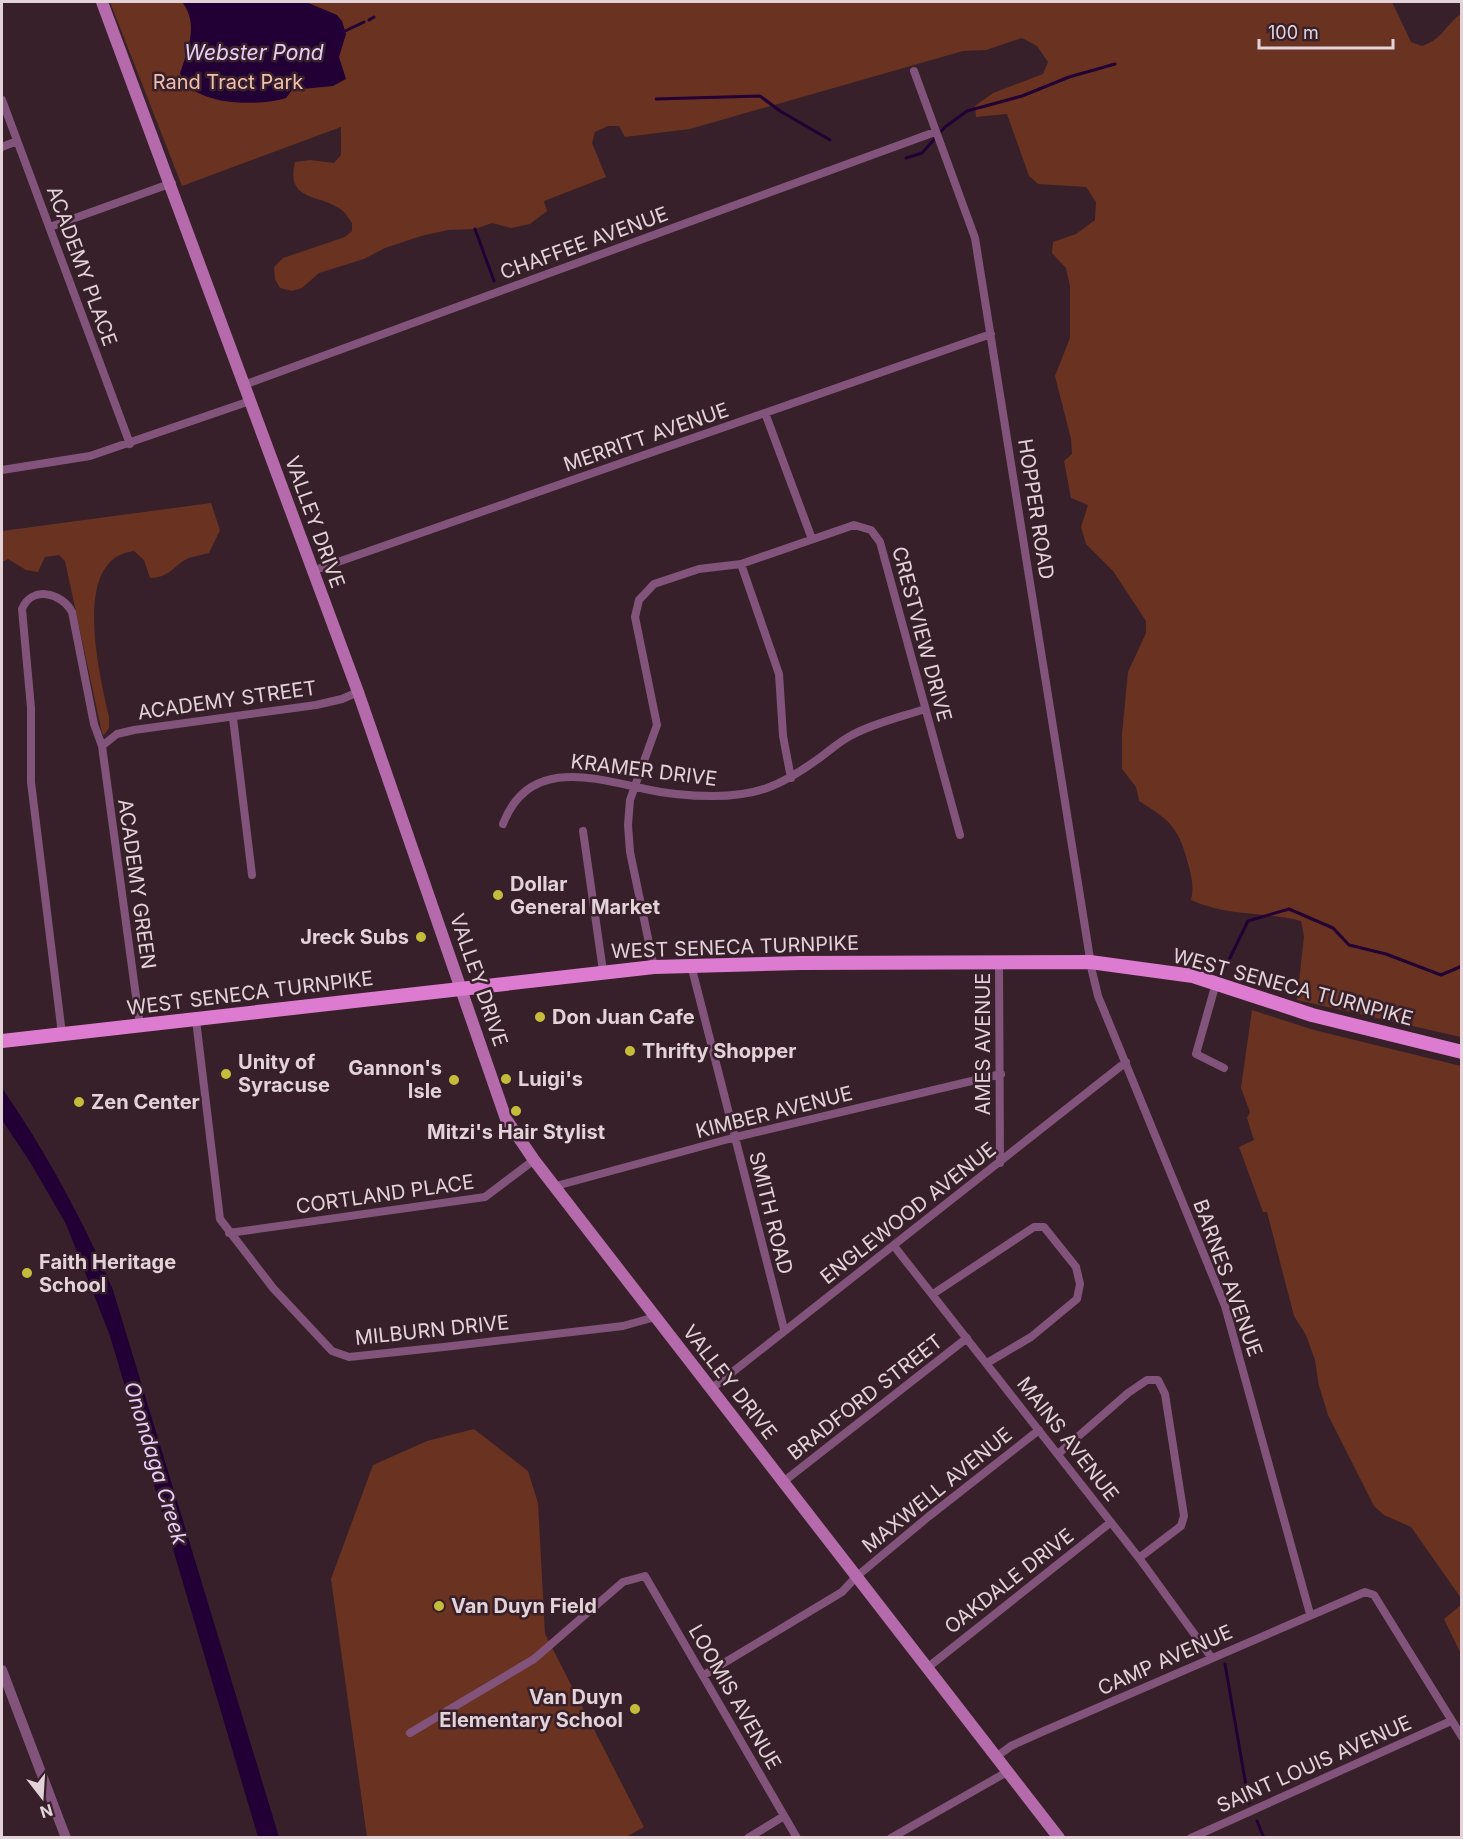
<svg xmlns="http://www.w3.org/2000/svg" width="1463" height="1839" viewBox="0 0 1463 1839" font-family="Inter,sans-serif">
  <rect width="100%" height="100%" fill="#372029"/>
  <!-- green -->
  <path fill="#6a3220" d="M110,2H1392L1411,42L1422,46C1443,39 1445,25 1461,14V1037L1297,1000L1304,936L1301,921C1263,911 1229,917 1191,900C1194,888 1192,879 1189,867C1179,829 1173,822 1139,801L1136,787L1122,769V734L1128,672L1146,633V621L1113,571L1086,544L1081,527L1088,505L1071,498L1064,461L1072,454L1071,439L1055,376L1070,338V286L1066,268L1052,253L1053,242L1076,234L1095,220L1096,202L1086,187L1038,184L1029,176L1007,114L976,117L975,106L993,93L1043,74L1048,62L1037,46L1022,38L986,50L963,51L690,129L625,137L619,126H608L595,132L592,143L606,177L544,201L547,211L530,224L511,228L492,223L475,229L448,230L421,236L385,248L364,259L319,273L302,288L292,291L280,288L275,279L274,267L283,258L345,237L352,231V223C349,219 346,214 343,211C321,193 285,203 295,162L310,160L334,163L341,155V127L182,186Z
    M211,503L220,530L209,553C202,555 195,556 189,558C173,565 172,577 150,578L144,560L134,551C70,558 100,676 109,717V728L104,735L102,733L65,561L59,555L45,557L38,572L26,570L8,559L2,562V531Z
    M1252,1010L1314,1030L1461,1066V1598L1411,1527L1384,1515L1374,1506L1328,1415L1319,1386L1315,1360L1306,1335L1294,1316L1267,1212H1263L1239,1147L1254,1140L1247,1118L1250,1112L1241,1088Z
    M474,1429L528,1471L538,1503L545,1634L644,1827L624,1838L367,1837L331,1579L373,1465L427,1441Z
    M1461,1605V1654L1444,1619Z"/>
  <!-- water -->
  <path fill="#220035" d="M182,2H306L337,15L342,21L346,34L339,57L346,79L333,86L292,90L286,98C258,107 190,106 180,73C188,50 199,23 182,2Z
    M2,1088C46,1152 82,1218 113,1290L279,1837H258L110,1336L66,1224L30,1162L2,1120Z"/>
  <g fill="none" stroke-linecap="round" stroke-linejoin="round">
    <!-- stream -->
    <path stroke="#220035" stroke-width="3" d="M369,20L374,17
      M345,31L364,22
      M656,99L760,96L780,111L830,140
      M906,158L922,153L945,127L967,111L1022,96L1069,77L1115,64
      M475,229L494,281
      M1222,974L1248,921L1289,909L1333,928L1349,945L1386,954L1441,975L1462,966
      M1225,1664L1249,1803
      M1257,1821L1264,1838"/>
    <!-- minor -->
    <path stroke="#82547c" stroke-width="8" d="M914,71L975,238L1092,971L1098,996L1225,1306L1310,1614
      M2,100L130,444
      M2,147L17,141
      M50,227L172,183
      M244,385L935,132
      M765,413L812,539
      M2,470L90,456L250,401
      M741,564L779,674L783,736L791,778
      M312,571L991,334
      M233,718L252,875
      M102,746L117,734L134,730L316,705L342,699L358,692
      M503,824C528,758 591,777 645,789C667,794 690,796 713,796C758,796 782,785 818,759C829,751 840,741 852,735C874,723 901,717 925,709
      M583,831L603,971
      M999,961L1000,1163
      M691,965L784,1329
      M654,967L630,852L628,825L630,800L657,725L635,617L639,600L654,584L699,569L741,564L854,525L871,530L880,542L960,835
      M1216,983L1196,1054L1224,1068
      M196,1020L220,1219L273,1288L332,1351L349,1357L444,1347L623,1326L655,1317
      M62,1034L31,782V708L22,609C32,585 62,593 72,612L94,724L102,746L140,1026
      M556,1186L736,1137L1001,1074
      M229,1233L485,1197L534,1160
      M894,1246L1139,1558L1211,1657
      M933,1294L1034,1227H1044L1076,1267L1080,1284L1077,1299L1031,1337L987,1363
      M711,1389L1126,1062
      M1058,1454L1128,1393L1147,1380H1158L1165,1394L1184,1516L1181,1526L1139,1558
      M783,1482L967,1338
      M927,1668L1111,1522
      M704,1675L842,1592L856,1577L928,1517L1039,1430
      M410,1733L534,1659L623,1582L645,1576L797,1838
      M996,1757L1011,1746L1044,1731L1365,1592L1374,1595L1462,1737
      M748,1838L784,1816
      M891,1838L1007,1772
      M1191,1838L1451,1721"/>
    <!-- tertiary -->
    <path stroke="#82547c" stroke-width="10" d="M2,1670L66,1838"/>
    <!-- secondary -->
    <path stroke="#b56aab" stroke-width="12" d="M102,2L358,692L506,1119L534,1160L1059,1838"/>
    <!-- primary -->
    <path stroke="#dd7bd0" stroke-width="14" d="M2,1041L654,967L801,963L1090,962L1193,976L1312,1015L1462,1052"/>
  </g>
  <!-- markers -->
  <g fill="#c6bc3c" stroke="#372029" stroke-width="2">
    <circle cx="498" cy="895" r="6"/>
    <circle cx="421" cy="937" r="6"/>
    <circle cx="540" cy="1017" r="6"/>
    <circle cx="630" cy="1051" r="6"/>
    <circle cx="226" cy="1074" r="6"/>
    <circle cx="506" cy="1079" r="6"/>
    <circle cx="454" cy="1080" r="6"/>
    <circle cx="79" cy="1102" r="6"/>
    <circle cx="516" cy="1111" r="6"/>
    <circle cx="27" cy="1273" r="6"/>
    <circle cx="439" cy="1606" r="6"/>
    <circle cx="635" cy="1709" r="6"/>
  </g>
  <g text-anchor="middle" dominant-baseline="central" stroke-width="5" stroke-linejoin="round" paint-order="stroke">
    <!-- park labels -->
    <g font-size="20" fill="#f2bfaf" stroke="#372029">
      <text x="228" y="82">Rand Tract Park</text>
    </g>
    <!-- street labels -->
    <g font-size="20" fill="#e3d3d9" stroke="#372029">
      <text transform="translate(584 243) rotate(-20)">CHAFFEE AVENUE</text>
      <text transform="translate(82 266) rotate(70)">ACADEMY PLACE</text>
      <text transform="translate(646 437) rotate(-19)">MERRITT AVENUE</text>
      <text transform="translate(1036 509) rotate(81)">HOPPER ROAD</text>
      <text transform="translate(315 522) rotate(70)">VALLEY DRIVE</text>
      <text transform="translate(922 634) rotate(75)">CRESTVIEW DRIVE</text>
      <text transform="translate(227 700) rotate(-8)">ACADEMY STREET</text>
      <text transform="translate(644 770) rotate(7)">KRAMER DRIVE</text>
      <text transform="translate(137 884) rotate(82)">ACADEMY GREEN</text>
      <text transform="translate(735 947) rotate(-2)">WEST SENECA TURNPIKE</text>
      <text transform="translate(479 980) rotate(71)">VALLEY DRIVE</text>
      <text transform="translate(1293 987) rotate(15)">WEST SENECA TURNPIKE</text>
      <text transform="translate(250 993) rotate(-7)">WEST SENECA TURNPIKE</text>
      <text transform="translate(983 1044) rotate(-90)">AMES AVENUE</text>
      <text transform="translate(774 1112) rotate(-14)">KIMBER AVENUE</text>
      <text transform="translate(385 1194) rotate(-8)">CORTLAND PLACE</text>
      <text transform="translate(771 1213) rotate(76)">SMITH ROAD</text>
      <text transform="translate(908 1213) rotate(-38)">ENGLEWOOD AVENUE</text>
      <text transform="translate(1228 1278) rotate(70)">BARNES AVENUE</text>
      <text transform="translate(432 1330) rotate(-6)">MILBURN DRIVE</text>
      <text transform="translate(730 1382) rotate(52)">VALLEY DRIVE</text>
      <text transform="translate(865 1397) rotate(-38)">BRADFORD STREET</text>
      <text transform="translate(1068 1439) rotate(52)">MAINS AVENUE</text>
      <text transform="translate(937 1490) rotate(-39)">MAXWELL AVENUE</text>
      <text transform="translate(1009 1581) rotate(-38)">OAKDALE DRIVE</text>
      <text transform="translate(1165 1660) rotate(-24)">CAMP AVENUE</text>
      <text transform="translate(735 1697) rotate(60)">LOOMIS AVENUE</text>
      <text transform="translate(1314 1764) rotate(-24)">SAINT LOUIS AVENUE</text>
    </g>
    <!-- poi labels -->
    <g font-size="20" font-weight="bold" fill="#e3d3d9" stroke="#372029" text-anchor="start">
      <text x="510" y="884">Dollar<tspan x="510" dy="23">General Market</tspan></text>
      <text x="409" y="937" text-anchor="end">Jreck Subs</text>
      <text x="552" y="1017">Don Juan Cafe</text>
      <text x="642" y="1051">Thrifty Shopper</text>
      <text x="238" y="1062">Unity of<tspan x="238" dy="23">Syracuse</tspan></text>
      <text x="442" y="1068" text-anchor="end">Gannon's<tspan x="442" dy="23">Isle</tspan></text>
      <text x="518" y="1079">Luigi's</text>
      <text x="91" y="1102">Zen Center</text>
      <text x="516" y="1132" text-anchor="middle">Mitzi's Hair Stylist</text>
      <text x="39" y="1262">Faith Heritage<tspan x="39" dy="23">School</tspan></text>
      <text x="451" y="1606">Van Duyn Field</text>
      <text x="623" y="1697" text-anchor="end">Van Duyn<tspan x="623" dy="23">Elementary School</tspan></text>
    </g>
    <!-- water labels -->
    <g font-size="21" font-style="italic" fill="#e7cffa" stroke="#372029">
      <text x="254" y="52">Webster Pond</text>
      <text transform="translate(156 1463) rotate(73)">Onondaga Creek</text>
    </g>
  </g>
  <!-- border -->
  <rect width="1463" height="1839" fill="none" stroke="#e3d3d9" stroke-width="6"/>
  <!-- north arrow -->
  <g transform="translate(42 1797) rotate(163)" stroke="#372029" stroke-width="4.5" paint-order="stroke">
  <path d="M0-4.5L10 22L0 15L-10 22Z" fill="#e3d3d9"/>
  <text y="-9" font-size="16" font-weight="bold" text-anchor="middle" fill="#e3d3d9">N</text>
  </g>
  <!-- scale -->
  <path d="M1259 39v9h134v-9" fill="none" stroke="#e3d3d9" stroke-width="3"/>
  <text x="1268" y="39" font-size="18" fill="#e3d3d9" stroke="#372029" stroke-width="4.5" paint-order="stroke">100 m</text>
</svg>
